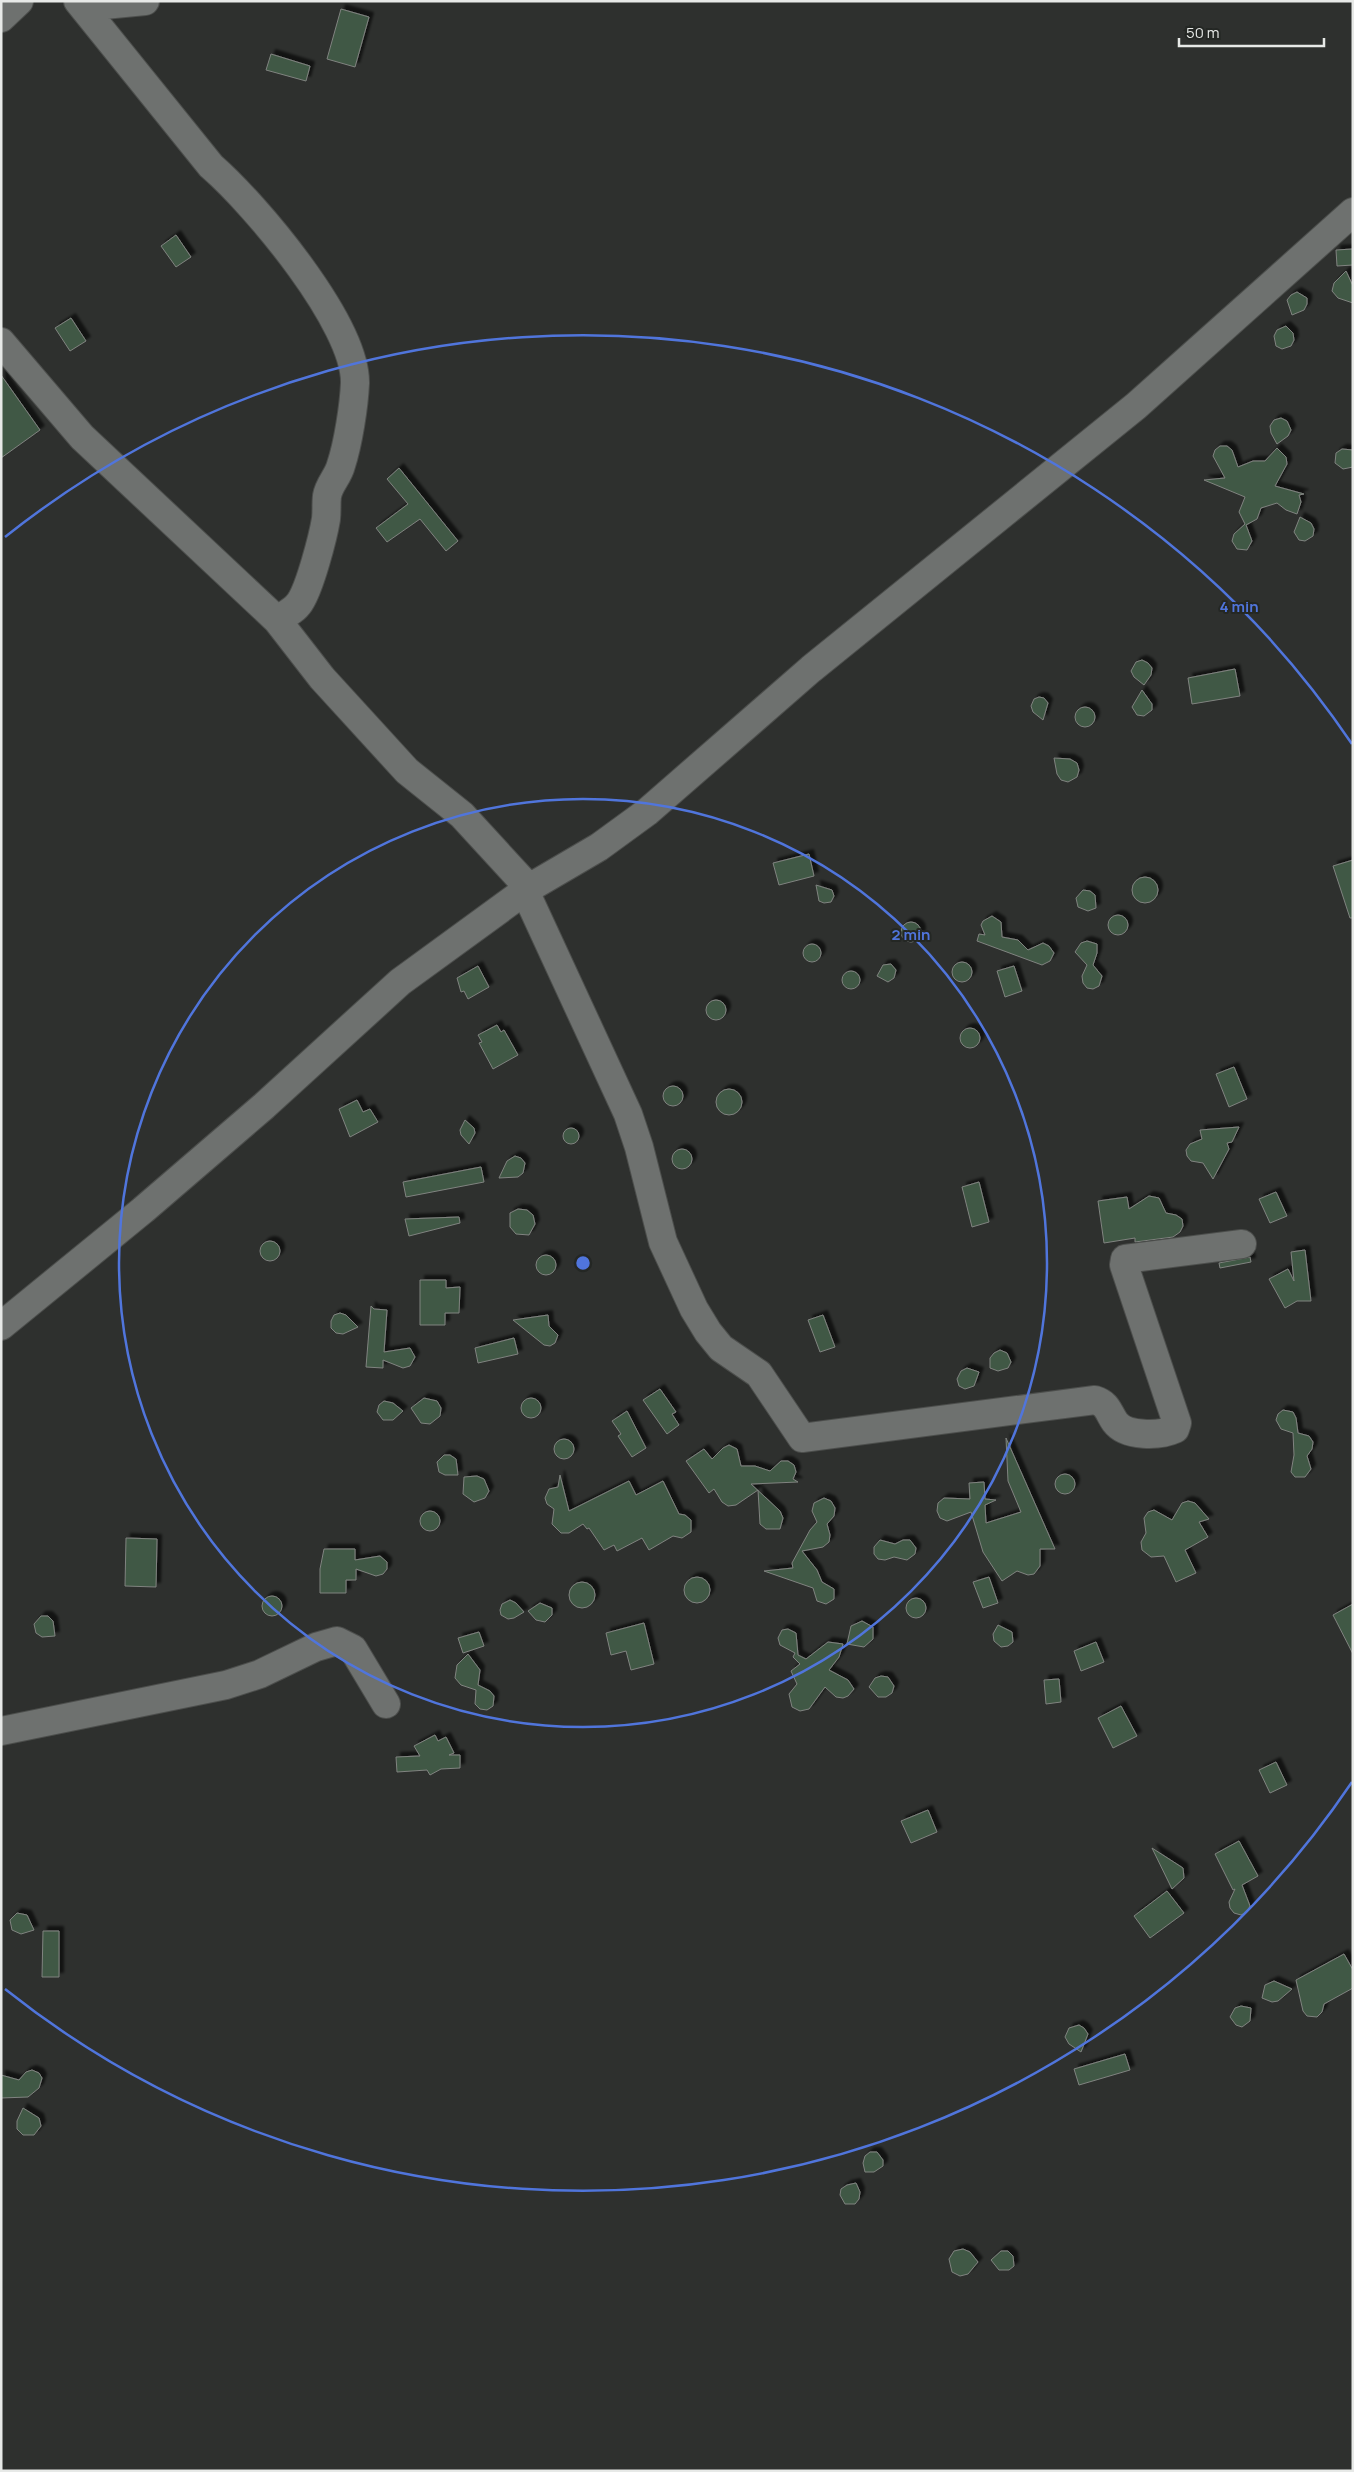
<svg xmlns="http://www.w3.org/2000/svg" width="1354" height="2472" viewBox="0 0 1354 2472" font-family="Manrope,sans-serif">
  <defs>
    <filter id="shadow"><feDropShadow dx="4.5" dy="-4.5" stdDeviation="1" flood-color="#0009"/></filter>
  </defs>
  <rect width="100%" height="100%" fill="#2e302e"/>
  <!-- building -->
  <path fill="#405944" stroke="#808380" filter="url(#shadow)" d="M341,9L369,17L355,67L327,59Z
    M271,54L310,66L306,81L266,70Z
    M176,235L191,257L176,267L161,246Z
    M1353,249V265L1337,266L1336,250Z
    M1346,271L1353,286V303L1338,298L1332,291L1334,283Z
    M1297,292L1307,298V304L1304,310L1292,315L1287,300L1291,295Z
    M71,318L86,341L70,351L55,328Z
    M1286,326L1293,333L1294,340L1291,346L1282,349L1276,346L1274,336L1277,330Z
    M1,375L40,430L1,458Z
    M1281,418L1287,421L1291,430L1288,436L1277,444L1271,433L1270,426L1274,420Z
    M1220,446H1227L1232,450L1238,467L1253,461H1265L1277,448L1286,457L1287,464L1275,486L1304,494L1299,495L1301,502L1297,514L1286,510L1277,503L1261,508L1257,519L1246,525L1252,541L1247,550L1237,549L1232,541L1234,534L1245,524L1239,512L1245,497L1204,480L1225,478L1213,456L1215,450Z
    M1342,449L1353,450V467L1343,469L1335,463L1336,453Z
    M399,468L458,541L446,551L420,519L387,542L376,528L408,504L387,479Z
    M1300,517L1311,523L1314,529L1313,536L1305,541L1299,540L1294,532Z
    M1142,660L1148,663L1152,668L1151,675L1144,685L1134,677L1131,671L1136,662Z
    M1235,669L1240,696L1192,704L1188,678Z
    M1142,690L1152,704V710L1144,716L1137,715L1132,707Z
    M1039,697L1044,698L1048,703L1043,720L1033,712L1031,706L1034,699Z
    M1075 717a10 10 0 1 1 20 0a10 10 0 1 1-20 0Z
    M1054,758L1070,759L1077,763L1079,770L1077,777L1068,782L1061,780L1057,774Z
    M809,854L814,876L779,885L773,863Z
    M1353,860V918H1350L1333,866Z
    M1132 890a13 13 0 1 1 26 0a13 13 0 1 1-26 0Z
    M816,885L832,890L834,896L831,902L824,903L819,901Z
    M1083,890L1090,891L1095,895L1096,908L1088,911L1078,907L1076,898Z
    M1108 925a10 10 0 1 1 20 0a10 10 0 1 1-20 0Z
    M992,916L1001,922L1002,937L1018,940L1028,950L1043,943L1049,946L1054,953L1050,961L1042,965L977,941L979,934L985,935L981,925L983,921Z
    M901 932a10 10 0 1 1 20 0a10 10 0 1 1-20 0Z
    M1087,941L1097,944V953L1093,965L1102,976L1099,986L1093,989L1087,988L1083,983L1082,976L1087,965L1075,952L1081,943Z
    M803 953a9 9 0 1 1 18 0a9 9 0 1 1-18 0Z
    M952 972a10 10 0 1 1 20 0a10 10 0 1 1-20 0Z
    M891,964L896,970L894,978L888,982L877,976L883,965Z
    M478,966L489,987L468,999L464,991L461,992L457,978Z
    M1014,966L1022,991L1005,997L997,971Z
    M842 980a9 9 0 1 1 18 0a9 9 0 1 1-18 0Z
    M706 1010a10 10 0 1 1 20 0a10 10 0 1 1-20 0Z
    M497,1025L501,1032L504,1030L518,1055L493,1069L479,1043L482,1042L478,1035Z
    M960 1038a10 10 0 1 1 20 0a10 10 0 1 1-20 0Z
    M1234,1067L1247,1099L1229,1107L1216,1074Z
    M663 1096a10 10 0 1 1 20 0a10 10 0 1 1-20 0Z
    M716 1102a13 13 0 1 1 26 0a13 13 0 1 1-26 0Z
    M357,1100L363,1112L370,1109L378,1122L350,1137L339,1109Z
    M465,1120L474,1128L475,1133L469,1144L461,1135L460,1130Z
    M1239,1127L1232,1142L1227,1143L1229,1149L1213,1179L1203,1163L1191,1161L1187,1156L1186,1150L1190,1144L1202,1139L1200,1130Z
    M563 1136a8 8 0 1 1 16 0a8 8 0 1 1-16 0Z
    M672 1159a10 10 0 1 1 20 0a10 10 0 1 1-20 0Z
    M515,1156L521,1158L525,1163L523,1173L518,1177L499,1178L507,1161Z
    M481,1167L484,1182L406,1197L403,1182Z
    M979,1182L989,1222L972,1227L962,1187Z
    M1276,1192L1287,1216L1270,1223L1259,1199Z
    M1149,1196L1159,1198L1166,1213L1176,1215L1182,1219L1183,1226L1180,1232L1173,1237L1135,1242V1238L1104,1243L1098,1201L1127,1197L1129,1209Z
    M518,1209L527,1210L533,1215L535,1224L529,1235L516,1234L510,1227V1213Z
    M459,1217L460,1223L409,1236L405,1219Z
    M260 1251a10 10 0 1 1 20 0a10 10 0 1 1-20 0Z
    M1305,1250L1311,1301H1297L1285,1308L1269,1279L1288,1269L1294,1281L1291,1252Z
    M536 1265a10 10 0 1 1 20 0a10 10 0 1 1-20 0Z
    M1250,1257L1251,1262L1220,1268L1219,1263Z
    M420,1280H446V1288L460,1287L459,1313H445V1325H420Z
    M371,1306L374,1309L387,1310L384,1352L410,1348L415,1357L410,1366L403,1368L383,1360V1368L366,1367Z
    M340,1313L346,1315L358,1327L343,1334L336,1333L331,1328V1321L334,1315Z
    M548,1315L549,1326L558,1335L555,1343L550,1346L544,1345L513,1320Z
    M823,1315L835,1347L820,1352L808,1320Z
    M514,1338L518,1354L478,1363L475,1348Z
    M1000,1350L1007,1353L1011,1362L1008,1368L998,1371L990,1368V1358L994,1353Z
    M967,1368L979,1372L974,1386L965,1389L959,1386L957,1379L961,1371Z
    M660,1389L676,1412L672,1414L679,1425L667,1434L643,1400Z
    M521 1408a10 10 0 1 1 20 0a10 10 0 1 1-20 0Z
    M424,1398L437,1401L441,1408L440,1416L430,1424L421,1423L411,1408Z
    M384,1401L393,1403L403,1411L393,1420H383L377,1412L379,1405Z
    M1283,1410L1293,1412L1296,1418L1298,1433L1309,1436L1313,1442L1312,1449L1307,1456L1311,1469L1305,1477H1295L1291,1472L1294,1455L1293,1433L1281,1429L1276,1420L1278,1414Z
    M627,1411L646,1448L632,1457L618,1436L621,1434L612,1421Z
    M1006,1438L1055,1549H1040V1566L1034,1574L1028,1575L1017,1571L1002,1581L983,1552L971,1512L947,1521L940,1518L937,1511L938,1503L944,1498L970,1499L969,1483L984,1482L985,1499L996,1500L985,1505L986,1523L1021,1512L1008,1481Z
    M554 1449a10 10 0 1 1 20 0a10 10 0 1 1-20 0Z
    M729,1445L737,1449L741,1466H755L770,1471L781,1461H788L794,1465L796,1472L793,1479L798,1482L751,1484L780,1511L783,1518L780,1529H766L760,1524L758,1490L736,1505L728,1506L722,1502L714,1489L709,1493L686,1461L704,1449L712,1459L723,1448Z
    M444,1455H450L456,1459L458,1475H445L439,1472L437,1462Z
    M1055 1484a10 10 0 1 1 20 0a10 10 0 1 1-20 0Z
    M560,1475L569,1511L629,1481L636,1495L663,1481L679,1514L685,1515L691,1520V1532L682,1538L673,1536L649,1550L642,1538L617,1551L614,1545L604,1550L589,1528L587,1529L583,1524L569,1533H561L552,1524L554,1509L547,1504L545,1498L549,1489L558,1487Z
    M477,1476L484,1479L489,1491L485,1498L474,1502L463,1494L464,1477Z
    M824,1498L831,1501L835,1508L834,1516L827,1524L830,1535L829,1542L823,1547L802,1551L817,1570L822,1582L834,1589V1599L826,1604L817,1601L813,1588L764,1571L793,1568L792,1563L810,1530L817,1522L812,1511L814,1503Z
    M1188,1501L1195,1503L1209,1519L1199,1522L1208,1537L1185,1550L1196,1573L1176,1582L1164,1556L1151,1557L1142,1550L1141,1542L1146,1533L1144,1518L1148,1512L1154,1510L1172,1520L1182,1503Z
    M420 1521a10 10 0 1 1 20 0a10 10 0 1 1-20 0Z
    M126,1538L157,1539L156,1587L125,1586Z
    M880,1540L895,1544L903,1540H910L916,1548L915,1554L907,1560L894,1557L885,1560L878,1559L874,1554V1547Z
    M324,1549H355V1560L380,1556L387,1562V1569L383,1574L376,1576L356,1569V1580H346V1593H320V1569Z
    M989,1577L998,1603L983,1608L973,1582Z
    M684 1590a13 13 0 1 1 26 0a13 13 0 1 1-26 0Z
    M569 1595a13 13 0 1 1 26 0a13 13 0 1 1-26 0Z
    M262 1606a10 10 0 1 1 20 0a10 10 0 1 1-20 0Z
    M906 1608a10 10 0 1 1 20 0a10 10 0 1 1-20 0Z
    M510,1600L516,1603L524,1612L514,1618L508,1619L501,1615L500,1610L502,1604Z
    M540,1603L552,1608V1615L545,1622L536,1620L528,1611Z
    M1353,1604V1654L1333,1615Z
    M41,1616H48L53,1621L55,1636L42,1637L36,1633L34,1624Z
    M862,1621L873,1627V1639L864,1647L847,1644L851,1626Z
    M644,1623L654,1664L631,1670L626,1651L611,1655L606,1633Z
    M998,1625L1012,1632L1013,1642L1008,1646L1001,1647L994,1641L993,1634Z
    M788,1629L796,1633L798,1655L806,1659L828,1642L843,1644L839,1657L829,1670L848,1680L854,1689L848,1696L843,1698L836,1697L825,1687L809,1709L800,1711L792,1707L789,1694L797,1684L791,1671L800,1664L793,1657L795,1653L780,1645L778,1638L782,1630Z
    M479,1632L484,1646L463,1653L458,1638Z
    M1096,1642L1104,1662L1081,1671L1074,1651Z
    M468,1654L480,1670L478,1685L490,1691L494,1696L493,1706L487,1710L480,1709L475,1704L476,1690L461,1685L455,1678L457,1665Z
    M881,1676L888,1677L894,1686L892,1693L886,1697H878L869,1687L875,1678Z
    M1059,1679L1061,1702L1046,1704L1044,1680Z
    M1121,1706L1137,1736L1113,1748L1098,1718Z
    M435,1735L438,1741L446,1737L454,1753L449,1755H460V1768L441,1769L430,1775L427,1770L397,1772L396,1757L420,1756L414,1746Z
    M1276,1762L1287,1785L1270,1793L1259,1770Z
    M928,1810L937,1832L911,1843L901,1821Z
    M1239,1841L1258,1876L1242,1885L1250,1906L1247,1912L1241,1915L1234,1913L1230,1908L1229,1902L1235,1889L1233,1890L1215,1854Z
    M1152,1848L1183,1868L1184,1878L1172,1889Z
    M1167,1891L1184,1913L1150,1938L1134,1916Z
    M17,1913L27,1915L34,1930L21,1934L12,1930L10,1920Z
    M43,1931H59V1977H42Z
    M1344,1954L1353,1970V1988L1324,2004L1322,2012L1317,2017L1307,2016L1303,2011L1296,1980Z
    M1274,1981L1292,1989L1278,2001L1272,2002L1262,1998L1265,1985Z
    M1241,2006L1251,2008L1250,2021L1242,2027L1236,2025L1230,2017L1235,2008Z
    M1079,2025L1084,2028L1088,2034L1081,2052L1069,2044L1065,2037L1069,2028Z
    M1125,2054L1130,2070L1079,2085L1074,2069Z
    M32,2070L39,2073L42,2078L39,2088L28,2097L1,2098V2075L19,2080L26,2072Z
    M23,2108L39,2118L41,2126L34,2135H23L17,2129V2121Z
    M870,2152H877L883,2160V2166L874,2172H865L863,2163L865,2156Z
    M856,2183L860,2192L859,2199L855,2204H845L840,2195L841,2189L847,2185Z
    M963,2249L970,2252L978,2262L968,2274L960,2276L952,2272L949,2259L954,2251Z
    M1001,2251H1008L1013,2256L1014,2266L1009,2270H999L991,2260Z"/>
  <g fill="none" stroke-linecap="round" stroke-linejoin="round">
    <!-- minor casing -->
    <g stroke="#4c4e4c" stroke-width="30">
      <path id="minor" d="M78,1L211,166C256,205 356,324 355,383C354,406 348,444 341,465C338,477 329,484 327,496C326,504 327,511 326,519C323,537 310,587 300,602C295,610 285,615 277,620
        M83,7L145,1
        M1,18L19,1
        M1,342L82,437L277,620L322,678L407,771L462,815L529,888
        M525,891L628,1114L639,1147L663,1242L694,1309L708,1332L721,1348L759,1374L802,1438L1095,1400C1108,1404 1108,1412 1115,1422C1126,1437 1160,1436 1175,1429L1177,1423L1124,1265L1125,1259L1242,1244
        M1,1326L143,1210L264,1106L400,982L529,888L599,847L647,812L811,669L1136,406L1353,212
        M1,1731L226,1685L260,1674L316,1647L337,1641L353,1649L386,1704"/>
    </g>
    <!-- minor -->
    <use href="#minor" stroke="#6e716f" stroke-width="28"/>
  </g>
  <!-- distance rings -->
  <g fill="none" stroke="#5075dc" stroke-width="2.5">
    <circle cx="583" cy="1263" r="464"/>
    <path d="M1352 1782A928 928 0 0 1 5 1989M5 537A928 928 0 0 1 1352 744"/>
  </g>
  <circle cx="583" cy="1263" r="8" fill="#5075dc" stroke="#242724" stroke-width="2.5"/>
  <g font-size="15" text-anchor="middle" font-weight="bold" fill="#5075dc" stroke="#242724" stroke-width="4" stroke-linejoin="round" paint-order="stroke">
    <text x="1239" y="612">4 min</text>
    <text x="911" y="940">2 min</text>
  </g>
  <!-- border -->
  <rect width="1354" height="2472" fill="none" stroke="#e7e9e7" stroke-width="5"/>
  <!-- scale -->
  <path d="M1179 38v8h145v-8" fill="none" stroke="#e7e9e7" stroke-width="2.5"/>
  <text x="1186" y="38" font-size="15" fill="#e7e9e7" stroke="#242724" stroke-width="4" paint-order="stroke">50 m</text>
</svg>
